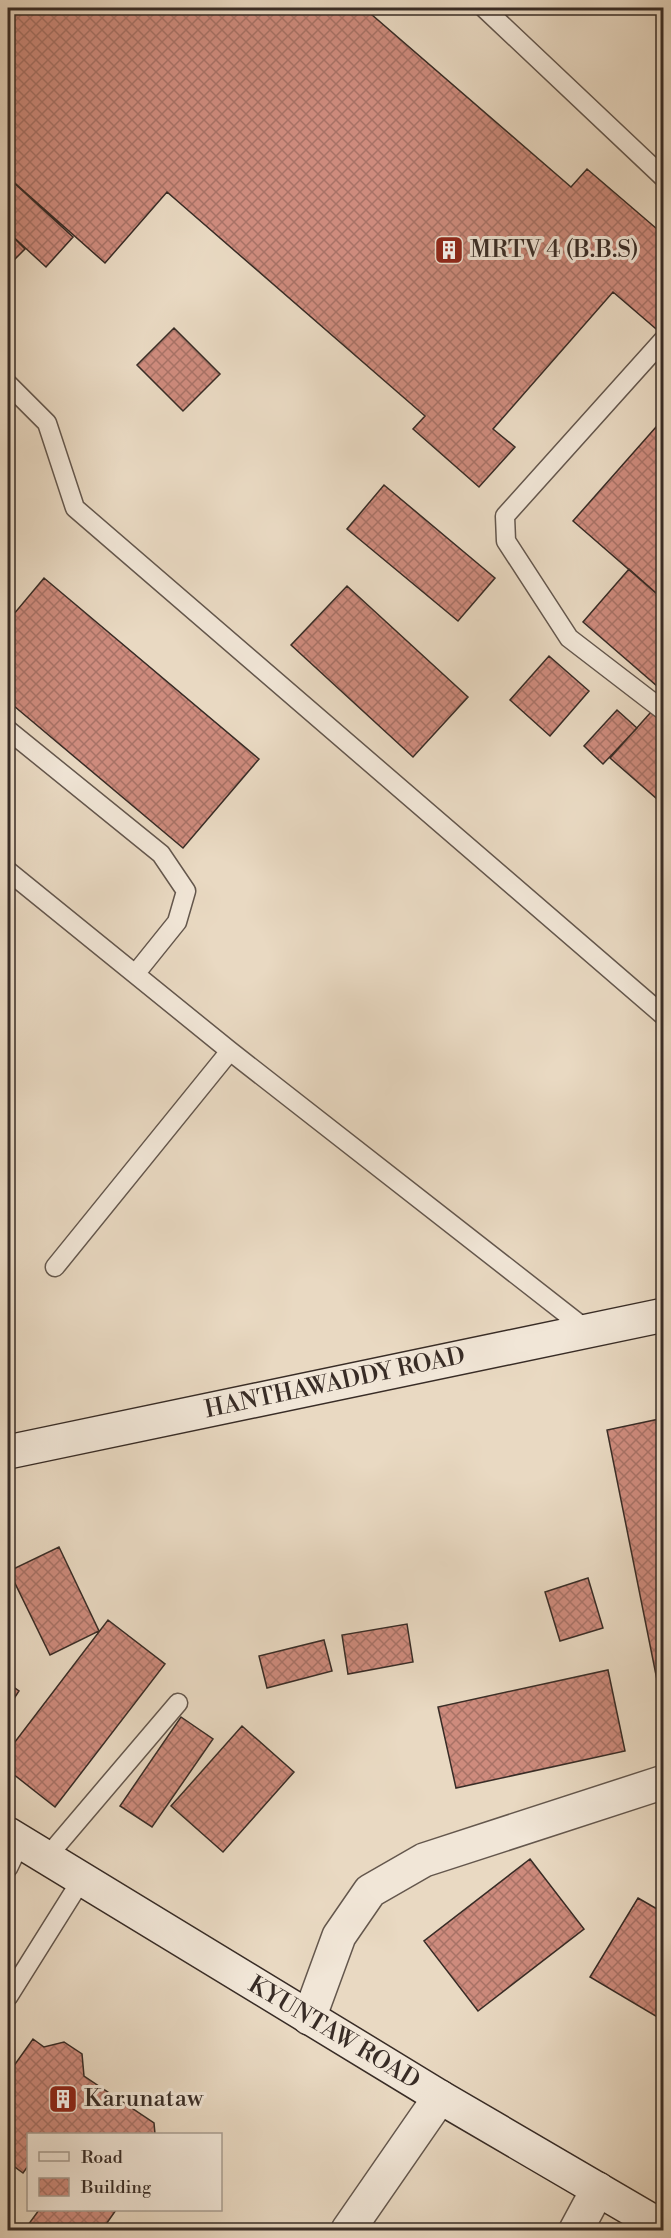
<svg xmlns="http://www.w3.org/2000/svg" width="671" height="2238" viewBox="0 0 671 2238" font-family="'Libre Bodoni',serif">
  <defs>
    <pattern id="building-cross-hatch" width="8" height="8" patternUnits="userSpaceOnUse" patternTransform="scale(1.5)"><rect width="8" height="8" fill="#ce8b7d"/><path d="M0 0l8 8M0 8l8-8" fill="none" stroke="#a87266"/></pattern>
  </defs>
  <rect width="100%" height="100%" fill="#e9d9c2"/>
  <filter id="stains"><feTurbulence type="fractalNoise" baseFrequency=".00333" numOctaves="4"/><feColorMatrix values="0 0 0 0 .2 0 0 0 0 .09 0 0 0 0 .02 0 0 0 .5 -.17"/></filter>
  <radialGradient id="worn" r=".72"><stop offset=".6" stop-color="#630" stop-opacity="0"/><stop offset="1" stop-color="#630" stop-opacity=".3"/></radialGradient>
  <!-- building -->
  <path fill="url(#building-cross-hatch)" stroke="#382c26" stroke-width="1.5" d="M17,8H364L571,187L587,169L664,235V332L662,334L613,292L493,429L515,447L479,487L413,429L425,416L167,192L105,263L8,177V18Z
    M13,182L73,237L46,267L8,232V188Z
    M8,232L25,249L8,266Z
    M174,328L220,374L183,411L137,365Z
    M664,418V600L573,521Z
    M384,485L495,578L458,621L347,529Z
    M629,569L664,600V692L583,622Z
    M44,578L259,759L183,848L8,701V621Z
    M347,586L468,697L413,757L291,645Z
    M549,656L589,691L550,736L510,700Z
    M617,710L637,728L603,764L584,746Z
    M651,712L664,723V805L610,758Z
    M664,1418V1710H663L607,1430Z
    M59,1547L99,1631L50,1655L9,1571Z
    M588,1578L603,1628L560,1641L545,1592Z
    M108,1620L165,1664L55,1807L8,1770V1751Z
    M407,1624L413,1662L348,1674L342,1635Z
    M324,1640L332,1671L267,1688L259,1656Z
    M608,1670L625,1751L456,1788L438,1707Z
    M8,1683L19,1691L8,1708Z
    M181,1717L213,1739L152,1827L120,1806Z
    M242,1726L294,1772L223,1852L171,1806Z
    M530,1859L584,1929L478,2011L424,1941Z
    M638,1898L664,1913V2021L590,1977Z
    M33,2039L44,2047L64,2042L82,2054L84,2076L154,2123L155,2134H28V2166L23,2173L8,2162V2074Z
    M39,2210H116L102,2230H28L25,2229Z"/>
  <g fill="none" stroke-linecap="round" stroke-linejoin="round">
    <!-- lane casing -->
    <g stroke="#64574d" stroke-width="21">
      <path id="lane" d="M484,8L664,178
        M664,339L505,516L506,541L569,638L664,711
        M8,384L47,423L75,508L664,1016
        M8,730L161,854L186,891L177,922L136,973
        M8,871L230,1051L587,1330
        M55,1267L230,1051
        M47,1857L178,1703
        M8,1868L21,1841
        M8,1997L82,1879"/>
    </g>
    <!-- street casing -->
    <g stroke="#64574d" stroke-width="36">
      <path id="street" d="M309,2018L339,1936L370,1891L424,1860L664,1782
        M348,2230L440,2097
        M576,2230L598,2189"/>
    </g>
    <!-- secondary casing -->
    <g stroke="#382c26" stroke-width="36">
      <path id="secondary" d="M8,1452L664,1315
        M8,1834L440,2097L664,2228"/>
    </g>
    <!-- lane -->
    <use href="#lane" stroke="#f1e6d7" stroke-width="18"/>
    <!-- street -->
    <use href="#street" stroke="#f1e6d7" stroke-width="33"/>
    <!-- secondary -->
    <use href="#secondary" stroke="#f1e6d7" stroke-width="33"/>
  </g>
  <!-- icons -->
  <defs>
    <g id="building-square" transform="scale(1.5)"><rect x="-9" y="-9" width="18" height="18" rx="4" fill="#8f2418" stroke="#f1e6d7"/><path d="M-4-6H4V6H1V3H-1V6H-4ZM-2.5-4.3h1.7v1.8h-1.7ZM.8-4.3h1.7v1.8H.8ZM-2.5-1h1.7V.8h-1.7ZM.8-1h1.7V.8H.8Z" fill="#fff"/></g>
  </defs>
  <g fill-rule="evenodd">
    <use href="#building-square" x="449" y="250"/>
    <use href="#building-square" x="63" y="2099"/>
  </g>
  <g text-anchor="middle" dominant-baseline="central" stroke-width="6" stroke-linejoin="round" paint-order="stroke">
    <!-- poi labels -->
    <g font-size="24" fill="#382c26" stroke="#f1e6d7" text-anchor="start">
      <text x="470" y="250">MRTV 4 (B.B.S)</text>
      <text x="84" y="2099">Karunataw</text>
    </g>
    <!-- street labels -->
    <g font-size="24" fill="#382c26" stroke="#f1e6d7">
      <text transform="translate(335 1383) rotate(-12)">HANTHAWADDY ROAD</text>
      <text transform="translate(334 2033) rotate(31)">KYUNTAW ROAD</text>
    </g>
  </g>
  <!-- margin -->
  <rect width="671" height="2238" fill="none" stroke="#e9d9c2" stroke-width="30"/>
  <rect x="9" y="9" width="653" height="2220" fill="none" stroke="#382c26" stroke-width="3"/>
  <rect x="15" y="15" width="641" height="2208" fill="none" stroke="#382c26" stroke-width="1.5"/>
  <!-- legend -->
  <rect x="27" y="2133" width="195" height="78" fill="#f1e6d7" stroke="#a79c90" stroke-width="1.5"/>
  <rect x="39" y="2152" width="30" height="9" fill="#f1e6d7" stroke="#a79c90" stroke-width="1.5"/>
  <text x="81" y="2163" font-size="18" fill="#382c26">Road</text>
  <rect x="39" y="2178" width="30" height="18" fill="url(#building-cross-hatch)" stroke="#a79c90" stroke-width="1.5"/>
  <text x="81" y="2193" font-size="18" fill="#382c26">Building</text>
  <rect width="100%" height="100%" filter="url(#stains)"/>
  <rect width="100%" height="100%" fill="url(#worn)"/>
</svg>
